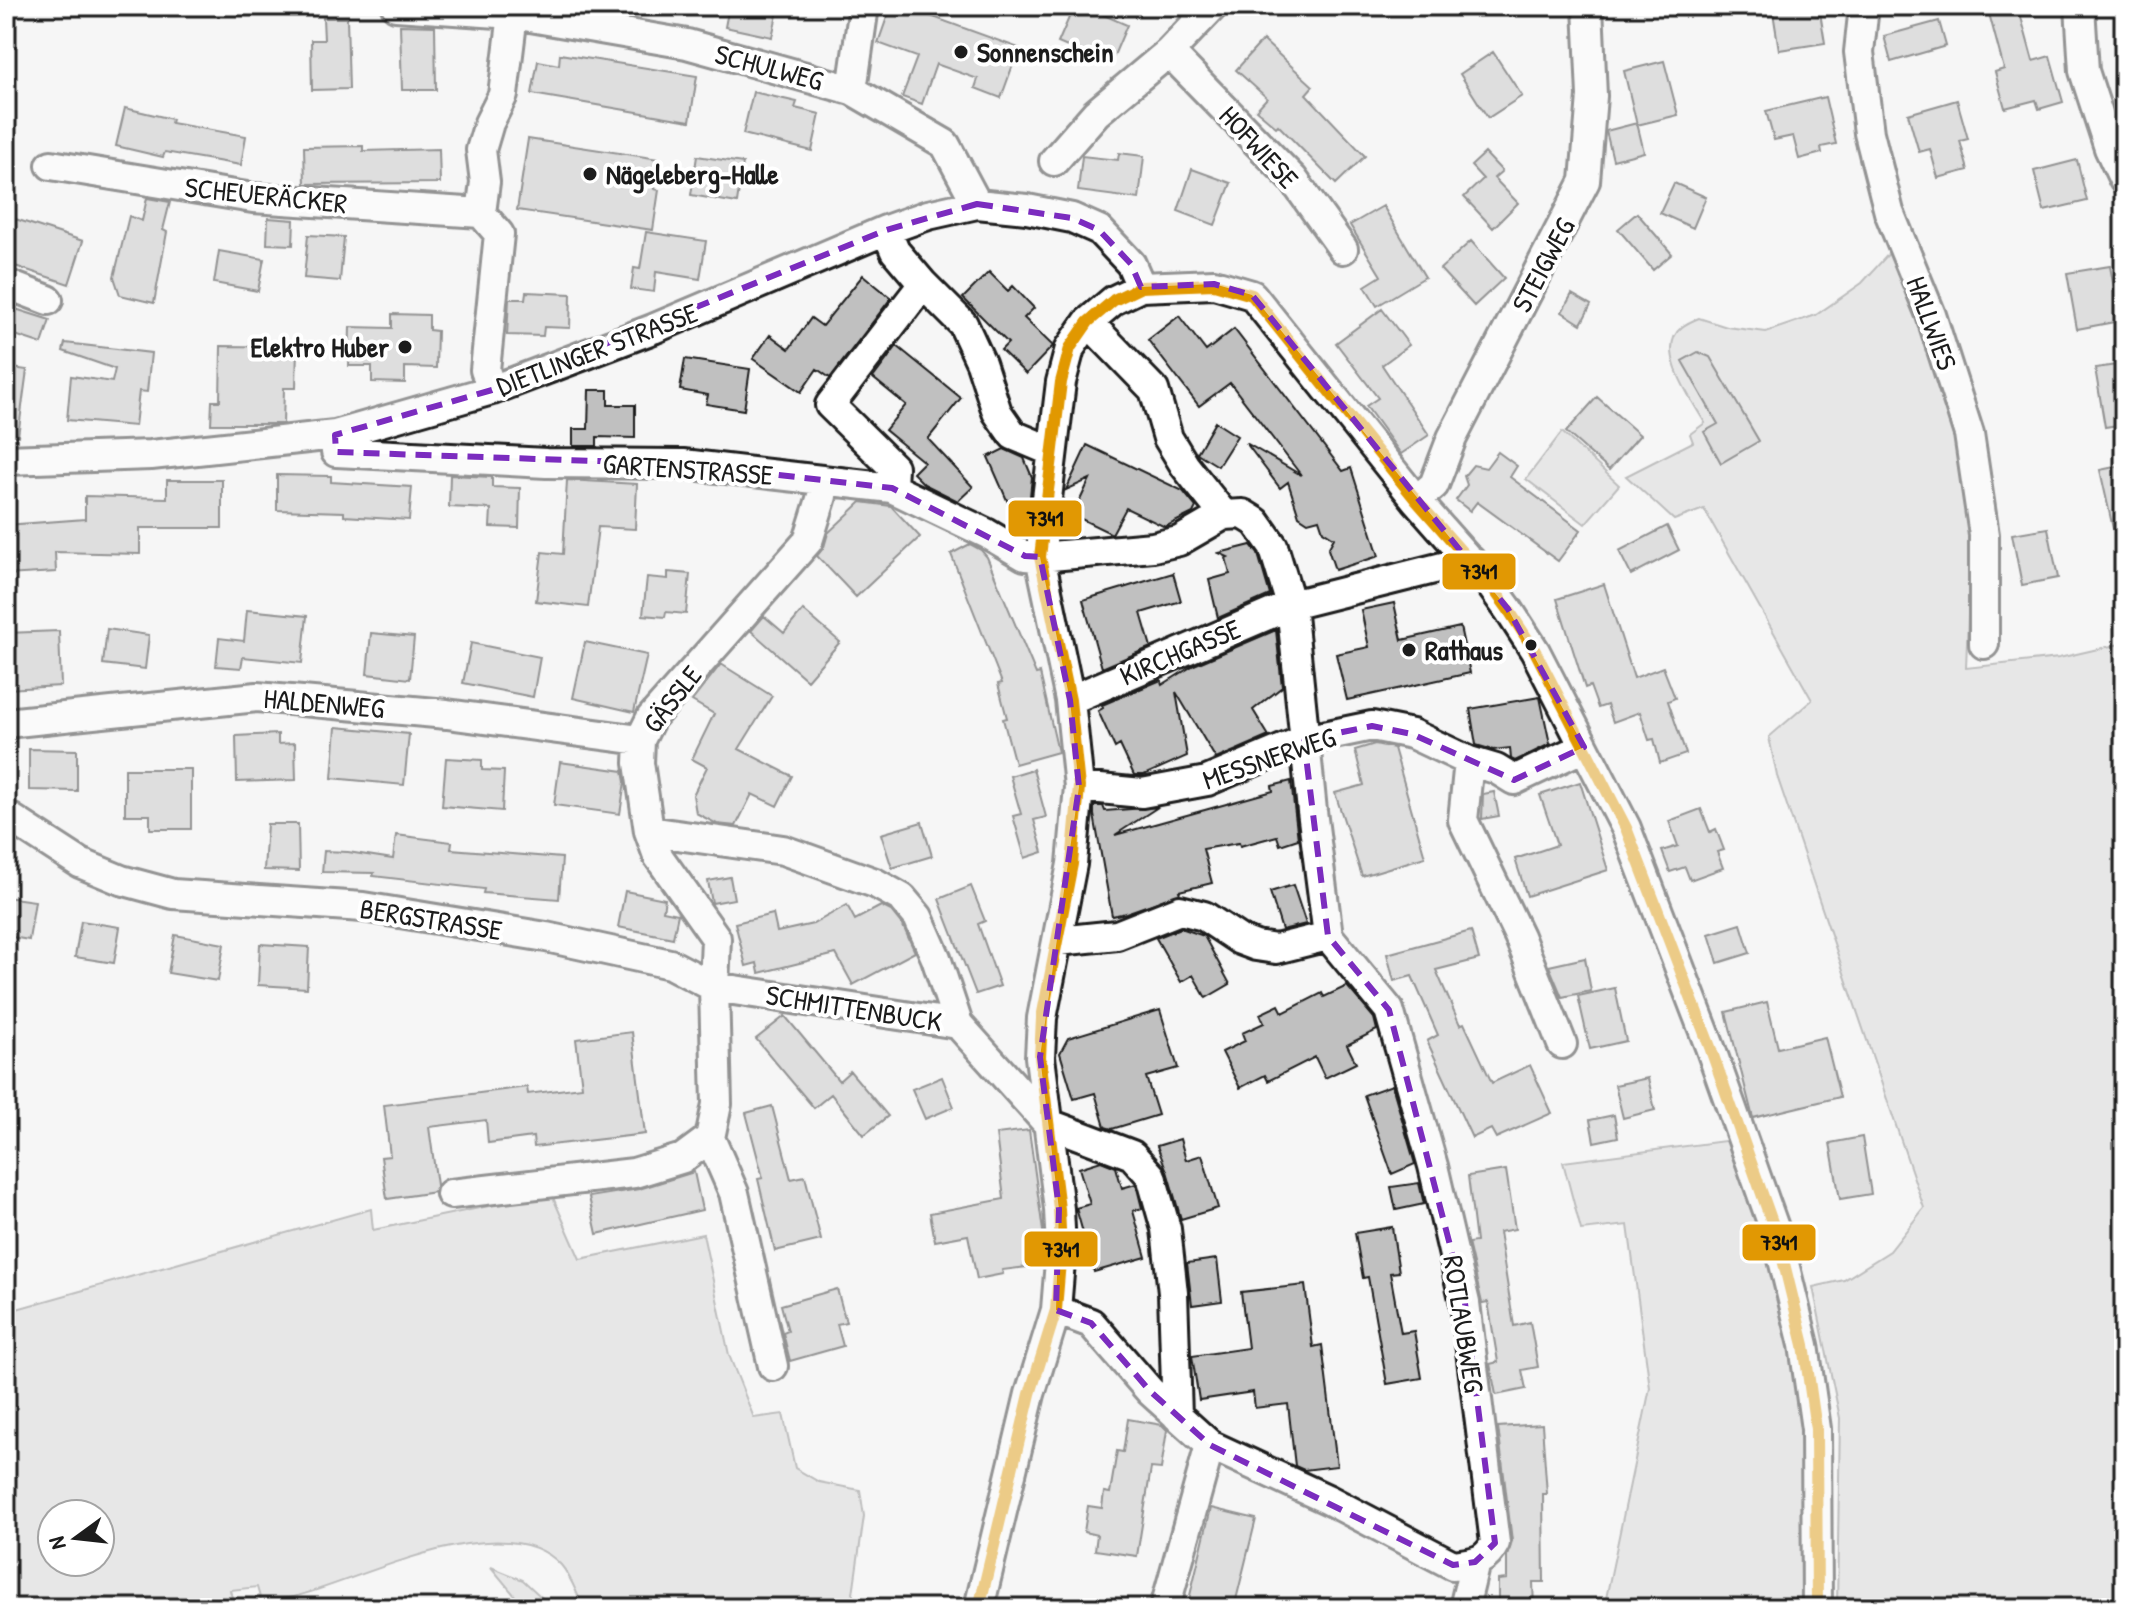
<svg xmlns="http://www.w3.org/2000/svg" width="2130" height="1614" viewBox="0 0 2130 1614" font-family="'Patrick Hand',sans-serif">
  <rect width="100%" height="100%" fill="#f6f6f6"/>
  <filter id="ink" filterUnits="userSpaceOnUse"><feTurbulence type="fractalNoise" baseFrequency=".0125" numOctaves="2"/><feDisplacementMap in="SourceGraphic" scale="16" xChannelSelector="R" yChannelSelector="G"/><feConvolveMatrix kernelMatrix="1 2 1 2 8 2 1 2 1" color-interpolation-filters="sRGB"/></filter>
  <g filter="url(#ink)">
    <!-- green -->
    <path fill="#d6d6d6" stroke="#797979" stroke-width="2" fill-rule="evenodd" d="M1892,250L1927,337L1955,442L1971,536L1966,668L2059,658L2124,643V1608H1837L1840,1418L1813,1287L1844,1280L1890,1251L1924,1208L1777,776L1769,737L1812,700L1704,509L1674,520L1626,476L1693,442L1690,434L1705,423C1692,400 1654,349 1682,327C1687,323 1694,320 1699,318L1727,327L1766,332L1816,315L1862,283Z
      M1562,432L1619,485L1585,524L1526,479Z
      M1732,1140C1758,1221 1786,1304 1800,1388C1811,1460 1806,1535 1805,1608H1604L1650,1388L1628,1225L1581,1230L1563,1162Z
      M551,1193L580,1259L703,1234L729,1355L754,1418L783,1414L795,1468L819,1482L860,1490L864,1516L851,1608H584C577,1595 571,1576 561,1565C505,1504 363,1579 297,1596C286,1599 273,1600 261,1601L257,1587L230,1590L234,1605L214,1608H6V1312L371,1209L373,1230ZM52,1514H100V1562H52Z
      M491,1567L523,1580L553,1608H525Z"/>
    <!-- building -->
    <path fill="#c0c0c0" stroke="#1c1c1c" stroke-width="2" d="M729,6H779L772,37L725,27Z
      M891,6H903L1019,48L1001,98L975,88L978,79L936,64L922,104L902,97L917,57L878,43Z
      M1074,6H1083L1127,25L1110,65L1058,43Z
      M1772,6H1819L1825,43L1779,50Z
      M1987,6H2018L2033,61L2050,56L2063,102L2039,109L2036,100L2005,108L1995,72L2004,69Z
      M323,18H347L349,89L312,90L311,40H324Z
      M1939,21L1946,46L1891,62L1884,36Z
      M400,25L435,26L436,90H402Z
      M1263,40L1313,86L1306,94L1365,156L1336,184L1278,125L1276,127L1256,110L1267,98L1236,70Z
      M1493,52L1522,96L1488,118L1460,74Z
      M560,54L697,76L690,121L532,94L538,61L559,65Z
      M1664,61L1678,115L1637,125L1624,71Z
      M753,92L797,102L795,108L820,114L812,151L743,134Z
      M1825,97L1836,144L1821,147L1822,153L1799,159L1793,136L1774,140L1766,111Z
      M1957,100L1968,139L1960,141L1968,170L1938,178L1930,149L1919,152L1908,114Z
      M125,108L172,119L171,123L246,136L241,165L165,152L163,157L116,146Z
      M1637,123L1644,152L1613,160L1606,131Z
      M528,139L659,159L654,189L659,190L653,230L517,210Z
      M363,146V151L439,149L440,183L305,184L304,147Z
      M1119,153L1144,156L1139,199L1078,191L1082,156L1118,160Z
      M1485,153L1502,171L1494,178L1518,203L1493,228L1464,197L1483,179L1471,166Z
      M697,156L743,163L737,203L691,195Z
      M2077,160L2087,201L2044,211L2034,171Z
      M1192,169L1231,183L1215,225L1178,211Z
      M1674,183L1706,197L1693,228L1660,213Z
      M147,198L170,202L163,230L167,232L154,303L120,295L114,277L129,216L142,221Z
      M1383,206L1425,277L1377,306L1365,286L1381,276L1350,225Z
      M1637,213L1672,254L1653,270L1618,229Z
      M6,216L83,241L69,284L6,263Z
      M268,218L294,220L293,245L267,244Z
      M646,232L706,241L700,279L656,272L654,292L631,289L634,268L640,269Z
      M308,235L344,237L340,281L304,278Z
      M1471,241L1504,278L1474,306L1440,269Z
      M219,251L264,259L258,291L214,283Z
      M2110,266L2120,321L2077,329L2067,273Z
      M989,272L1008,291L1013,286L1034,308L1024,318L1053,346L1026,374L1001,350L1008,343L963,298Z
      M863,275L891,298L830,378L817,369L801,392L753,359L770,335L789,349L811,318L822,326Z
      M526,292L571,294L570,328L544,327L543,336L507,335L509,299H525Z
      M1572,294L1591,305L1581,324L1562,312Z
      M6,306L50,320L42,344L6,332Z
      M1382,309L1409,345L1382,365L1429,435L1401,454L1366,406L1378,398L1336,343Z
      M392,314L429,315V330L437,331L436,368L405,367V383L372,382V366H349L350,327L392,328Z
      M1179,316L1206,351L1234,329L1343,471L1351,468L1379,556L1335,570L1328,549L1334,538L1323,531L1319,519L1308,522L1299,516L1288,482L1280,488L1246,443L1301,475L1230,383L1199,406L1148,340Z
      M65,343L151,353L147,392L139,391L135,426L67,420L71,376L112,382L115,369L63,351Z
      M221,346L297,347L296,388H284L283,424H211L212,401H220Z
      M897,346L961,398L928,439L973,487L958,501L924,484L913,473L924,462L885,430L906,405L873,378Z
      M1698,352L1710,357L1759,441L1721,463L1704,432L1718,424L1682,361Z
      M685,359L750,369L744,410L706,404L708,395L680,390Z
      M2124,364V424L2105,427L2095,368Z
      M6,367L27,370L18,436L6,435Z
      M589,390H608V405H635V438L597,437V446H573V429H588Z
      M1597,397L1640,435L1609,470L1566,432Z
      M1215,422L1237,436L1218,466L1197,453Z
      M1087,445L1183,491L1196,507L1193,513L1165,527L1126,508L1112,534L1073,515L1090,479L1066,490Z
      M1004,449L1024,458L1032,477L1029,506L1013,514L988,457Z
      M1498,452L1517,466L1510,477L1581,530L1558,561L1477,502L1470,511L1456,500L1467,485L1464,476L1473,465L1486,468Z
      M2124,465V541L2116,542L2100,470Z
      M277,475L331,476V482L412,487L409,520L344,516V512L277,510Z
      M450,475L492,477V487L520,488L519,528L490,527L491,509L449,507Z
      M167,480H222V528H140V554L55,552L56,572L6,575V525L85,519V496L167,498Z
      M567,480L637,484L635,529L598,527L588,607L536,601L542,552L563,554Z
      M861,502L891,506L920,537L856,597L817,556L824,547L828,533Z
      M1667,526L1679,550L1631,575L1619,551Z
      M2048,528L2058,578L2022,585L2012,534Z
      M970,544L981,550L987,557L1036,674L1040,673L1058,752L1015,764L1003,719L1007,718L998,684L1002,683L951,554Z
      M1251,545L1258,554L1270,595L1218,618L1209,580L1230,574L1226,558L1228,557L1219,553Z
      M668,572L690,574L686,614L666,612L665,617L643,615L647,577L668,579Z
      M1173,573L1181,601L1141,613L1151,647L1102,668L1083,600Z
      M1604,584L1634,678L1663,667L1675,698L1668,701L1686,754L1660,763L1654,739L1649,740L1640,712L1613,722L1607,705L1598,708L1590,686L1585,688L1557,599Z
      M1394,603L1402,640L1460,627L1470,673L1347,700L1336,654L1369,647L1361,610Z
      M247,610L307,616L302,663L243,657L241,668L216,666L219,638L244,641Z
      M803,610L840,642L807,680L751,631L764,616L784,633Z
      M107,629L149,635L145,669L103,664Z
      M1276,630L1282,687L1253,710L1269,736L1216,759L1176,692L1187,756L1144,775H1134L1120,745L1115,748L1098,711L1103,708L1102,705L1161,680L1162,685L1194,665Z
      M59,631L61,686L6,689V633Z
      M371,633L414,637L410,679L367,674Z
      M585,642L647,655L634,712L573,698Z
      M471,643L540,657L533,697L463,683Z
      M721,664L772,696L739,749L792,776L777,806L752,794L736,826L717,824L696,813L693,795L707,767L692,759L714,714L692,701Z
      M1540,697L1550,744L1515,761L1511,759L1510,748L1493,750L1476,745L1470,709Z
      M336,727L409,734L404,785L332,778Z
      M278,734V744L295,743L296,780L237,782L236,736Z
      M1375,744L1394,748L1425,857L1362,876L1335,793L1364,785L1355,750Z
      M29,749L77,750V791L29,790Z
      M446,758L482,760V770L504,771L502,811L442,806Z
      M560,762L623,771L625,782L620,814L554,805Z
      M125,769H191V829H150V815H125Z
      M1033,769L1046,817L1034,820L1043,852L1025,858L1013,816L1021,814L1010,776Z
      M1291,781L1298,839L1280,845L1277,836L1240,846L1239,843L1203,849L1212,883L1179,891L1180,894L1126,913L1112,916L1094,815V806H1103L1105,811L1158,807L1115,835L1273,791L1272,786Z
      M1580,782L1608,870L1527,896L1515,859L1557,845L1540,795Z
      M1494,792L1499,816L1482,819L1483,794Z
      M1701,809L1710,832L1716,829L1724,850L1717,852L1723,868L1690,880L1685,867L1670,872L1662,851L1678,846L1669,821Z
      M922,822L932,856L892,868L881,834Z
      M267,824H298L299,871L264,870Z
      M396,835L452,842L451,849L562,858L559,899L483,893L484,889L373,876L374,873L322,872L324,851L348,852L393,859Z
      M730,877L734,899L712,903L708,881Z
      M1293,885L1306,924L1282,930L1270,892Z
      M971,886L985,921L978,924L1000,986L976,994L939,899Z
      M625,891L665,899L663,911L678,914L673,938L618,927Z
      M6,897L35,901L29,940L6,936Z
      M847,905L855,920L881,906L891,911L903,926L915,952L853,985L836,954L759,973L757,963L746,966L735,923L773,914L777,932L813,924Z
      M81,921L120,927L114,963L75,957Z
      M1741,924L1750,953L1718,963L1709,934Z
      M1181,928L1204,936L1230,984L1206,998L1193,975L1181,982L1156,938Z
      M1471,931L1479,959L1436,970L1460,1025L1464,1023L1492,1083L1530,1065L1552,1113L1496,1138L1491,1129L1472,1138L1427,1041L1438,1035L1412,976L1394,981L1387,954Z
      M175,935L224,944L218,981L168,973Z
      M260,944L309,947L307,988L258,985Z
      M1585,958L1591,991L1562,997L1549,966Z
      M1347,986L1374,1018L1377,1030L1347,1045L1356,1063L1325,1078L1315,1057L1268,1081L1265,1075L1240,1088L1222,1052L1245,1041L1242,1033L1264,1023L1260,1014L1279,1005L1283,1013L1322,993L1324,997Z
      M1615,988L1626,1041L1590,1049L1578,996Z
      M1767,1002L1778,1048L1825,1037L1840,1097L1753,1118L1726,1012Z
      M1160,1010L1178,1068L1146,1077L1158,1115L1112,1129L1105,1127L1095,1093L1074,1099L1060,1053L1068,1038Z
      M785,1016L839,1081L850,1071L888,1116L864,1135L831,1094L814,1108L756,1039Z
      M632,1032L645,1134L534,1147L533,1137L488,1143L486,1120L429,1127L437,1185L435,1192L387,1199L381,1157L390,1156L384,1105L527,1087L528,1094L582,1087L576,1039Z
      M942,1077L954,1107L925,1119L912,1089Z
      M1648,1078L1655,1110L1623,1118L1615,1085Z
      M1392,1085L1415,1164L1392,1174L1364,1095Z
      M772,1106L791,1179L805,1176L821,1240L775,1251L758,1179L763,1178L746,1113Z
      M1614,1115L1618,1137L1594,1142L1590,1120Z
      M1029,1130L1043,1231V1265L1002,1270L1003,1274L977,1279L968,1235L935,1241L930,1213L1004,1199L996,1134Z
      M1862,1137L1871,1194L1840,1199L1830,1143Z
      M1180,1139L1186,1160L1202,1155L1218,1208L1181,1219L1167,1171L1157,1146Z
      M1101,1161L1116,1167L1122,1188L1136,1184L1142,1208L1133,1211L1146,1257L1094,1272L1076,1208L1090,1204L1079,1168Z
      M1506,1170L1515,1229L1499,1232L1514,1326L1530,1322L1538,1367L1522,1370L1526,1389L1496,1395L1490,1364L1498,1362L1488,1302L1482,1303L1468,1243L1476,1242L1468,1176Z
      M694,1172L702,1210L597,1234L589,1197L639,1189Z
      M1419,1183L1424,1204L1396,1210L1391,1187Z
      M1392,1227L1399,1272L1390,1273L1401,1333L1414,1331L1422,1378L1387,1384L1368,1277L1363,1278L1355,1233Z
      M1217,1259L1222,1301L1192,1305L1187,1263Z
      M1305,1285L1313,1347L1322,1345L1337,1466L1304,1470L1295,1466L1288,1404L1255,1408L1253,1392L1199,1400L1192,1356L1248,1348L1241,1292Z
      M837,1289L846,1322L837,1324L843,1346L790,1361L783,1333L788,1331L781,1305Z
      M1128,1419L1162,1425L1167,1430L1161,1469L1151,1468L1137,1556L1095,1550L1097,1535L1084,1532L1088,1506L1102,1508L1104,1492L1110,1493L1117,1451L1123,1452Z
      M1542,1424L1547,1494H1543L1544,1582H1533L1534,1608H1498V1580L1507,1579V1556L1512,1541L1498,1427Z
      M1211,1508L1256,1519L1234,1608H1187Z"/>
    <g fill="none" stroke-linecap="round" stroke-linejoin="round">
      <!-- minor casing -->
      <g stroke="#1c1c1c" stroke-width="34">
        <path id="minor" d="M396,6L513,14
          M1864,6L1859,52L1869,133L1889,212L1931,315L1969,434L1984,535V644
          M2080,6L2084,71L2109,148L2124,180
          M1169,52L1293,179L1343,249
          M852,90L864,6
          M1054,161L1096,113L1169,52L1213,6
          M51,165L253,198L481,213
          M886,230L895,251L923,284L963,324L981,363L997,412L1013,435L1051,451
          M6,284L48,300
          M492,390L485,370L499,234L481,213L485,182L481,150L489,123L503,95L513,14L687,44L852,90L945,144L977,204
          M335,435L336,452L546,463L683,464L892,488L986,533L1025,556L1040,557L1153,547L1179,541L1224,515
          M6,460L151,455L335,435L492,390L653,329L886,230L928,215L977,204L1027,209L1072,218L1099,230L1131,264L1141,287
          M823,480L822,496L808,541L651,718L640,740L639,763L649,831L658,856L716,938L714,987L958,1024L1047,1123L1132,1155L1151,1176L1166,1229L1173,1293L1177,1416
          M892,488L893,467L830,405L923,284
          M1416,500L1434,485L1452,438L1585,181L1592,96L1588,6
          M1070,700L1291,605L1470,560
          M6,723L257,697L447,714L640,740
          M1469,761L1463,820L1519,936L1562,1044
          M1079,787L1142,793L1207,781L1304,740L1372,726L1412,734L1469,761L1496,769L1514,780L1584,747
          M6,815L80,863L121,880L173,894L363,907L546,937L670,964L714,987L717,1104L710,1138L683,1158L634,1173L451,1194
          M649,831L783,850L875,883L902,898L918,917L936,958L958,1024
          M1058,941L1117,935L1180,910L1204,916L1240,940L1256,946L1276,949L1328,936
          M710,1138L734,1193L773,1366
          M1056,1310L1091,1323L1150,1391L1210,1445L1329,1500L1453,1565C1474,1562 1485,1563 1495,1543L1465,1303L1433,1166L1389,1010L1328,936L1312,811L1291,605L1273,546L1256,522L1243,514L1224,515L1185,466L1168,438L1154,390L1088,322
          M979,1608L1030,1394L1056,1310L1061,1249L1059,1209L1040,1057L1042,1018L1072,864L1079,787L1070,700L1040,557L1061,382L1070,348L1088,322L1114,300L1141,287L1214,284L1252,295L1416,500L1490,584L1508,609L1535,651L1626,828L1710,1047L1778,1239L1804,1345L1816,1429L1817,1608
          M1165,1608L1210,1445
          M1464,1608L1475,1562"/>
      </g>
      <!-- minor -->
      <use href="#minor" stroke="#fff" stroke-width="28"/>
      <!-- bus-1 casing -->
      <g stroke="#fff" stroke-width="18">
        <path id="bus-1" d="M979,1608L1030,1394L1056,1310L1061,1249L1059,1209L1040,1057L1042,1018L1072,864L1079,787L1070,700L1040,557L1061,382L1070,348L1088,322L1114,300L1141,287L1214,284L1252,295L1416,500L1490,584L1508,609L1535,651L1626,828L1710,1047L1778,1239L1804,1345L1816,1429L1817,1608"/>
      </g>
      <!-- bus-1 -->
      <use href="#bus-1" stroke="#e19803" stroke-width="12"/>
    </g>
  </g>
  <!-- marked area -->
  <path d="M0 0H2130V1614H0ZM977,204L1072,218L1099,230L1131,264L1141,287L1214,284L1252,295L1508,609L1584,747L1514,780L1412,734L1372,726L1304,740L1328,936L1389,1010L1465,1303L1495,1543L1475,1562L1453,1565L1210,1445L1150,1391L1091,1323L1056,1310L1059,1209L1040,1057L1079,787L1070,700L1040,557L1025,556L892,488L683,464L336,452L335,435L492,390L886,230Z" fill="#f6f6f6" fill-opacity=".55" fill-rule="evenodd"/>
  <path fill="none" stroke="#7b2cbf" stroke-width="6" stroke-dasharray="16 10" stroke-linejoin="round" d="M977,204L1072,218L1099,230L1131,264L1141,287L1214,284L1252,295L1508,609L1584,747L1514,780L1412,734L1372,726L1304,740L1328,936L1389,1010L1465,1303L1495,1543L1475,1562L1453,1565L1210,1445L1150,1391L1091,1323L1056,1310L1059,1209L1040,1057L1079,787L1070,700L1040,557L1025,556L892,488L683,464L336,452L335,435L492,390L886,230Z"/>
  <!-- markers -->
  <g fill="#1c1c1c" stroke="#fff" stroke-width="3">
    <circle cx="961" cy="52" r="8"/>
    <circle cx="590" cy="174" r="8"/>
    <circle cx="405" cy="347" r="8"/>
    <circle cx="1531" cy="645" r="7"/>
    <circle cx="1409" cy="650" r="8"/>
  </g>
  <g text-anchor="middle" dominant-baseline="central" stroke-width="8" stroke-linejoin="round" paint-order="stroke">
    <!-- poi labels -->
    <g font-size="28" font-weight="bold" fill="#1c1c1c" stroke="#fff" text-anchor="start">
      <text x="977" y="52">Sonnenschein</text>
      <text x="606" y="174">Nägeleberg-Halle</text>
      <text x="389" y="347" text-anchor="end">Elektro Huber</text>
      <text x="1425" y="650">Rathaus</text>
    </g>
    <!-- street labels -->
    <g font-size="28" fill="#1c1c1c" stroke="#fff">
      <text transform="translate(769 67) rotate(15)">SCHULWEG</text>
      <text transform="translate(1259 147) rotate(47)">HOFWIESE</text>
      <text transform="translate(266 195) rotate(6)">SCHEUERÄCKER</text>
      <text transform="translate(1543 265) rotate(-62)">STEIGWEG</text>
      <text transform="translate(1932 323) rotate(70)">HALLWIES</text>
      <text transform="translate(597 349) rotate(-21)">DIETLINGER STRASSE</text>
      <text transform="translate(688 469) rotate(4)">GARTENSTRASSE</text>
      <text transform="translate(1180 652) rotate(-23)">KIRCHGASSE</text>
      <text transform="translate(672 699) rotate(-52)">GÄSSLE</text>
      <text transform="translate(324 703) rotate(5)">HALDENWEG</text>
      <text transform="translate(1269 758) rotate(-19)">MESSNERWEG</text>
      <text transform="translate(431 919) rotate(9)">BERGSTRASSE</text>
      <text transform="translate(854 1008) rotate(9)">SCHMITTENBUCK</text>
      <text transform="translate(1464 1324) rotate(81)">ROTLAUBWEG</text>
    </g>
  </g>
  <g stroke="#fff" stroke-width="3">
    <rect x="1007" y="499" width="76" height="39" rx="8" fill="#e19803"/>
    <rect x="1441" y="552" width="76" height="39" rx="8" fill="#e19803"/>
    <rect x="1741" y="1223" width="76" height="39" rx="8" fill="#e19803"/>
    <rect x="1023" y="1230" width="76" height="38" rx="8" fill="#e19803"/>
  </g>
  <g font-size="22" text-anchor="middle" font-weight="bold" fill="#111">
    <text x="1045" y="526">7341</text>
    <text x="1479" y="579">7341</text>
    <text x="1779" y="1250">7341</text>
    <text x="1061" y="1257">7341</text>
  </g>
  <!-- margin -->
  <rect width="2130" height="1614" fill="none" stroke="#fff" stroke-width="32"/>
  <rect x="16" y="16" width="2098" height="1582" fill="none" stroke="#1c1c1c" stroke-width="3" filter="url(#ink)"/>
  <!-- north arrow -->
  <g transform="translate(76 1538) rotate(255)"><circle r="38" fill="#ffffff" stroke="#a4a4a4" stroke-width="2"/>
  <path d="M0-6L14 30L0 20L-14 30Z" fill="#1c1c1c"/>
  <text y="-12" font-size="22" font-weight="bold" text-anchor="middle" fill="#1c1c1c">N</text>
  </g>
</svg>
